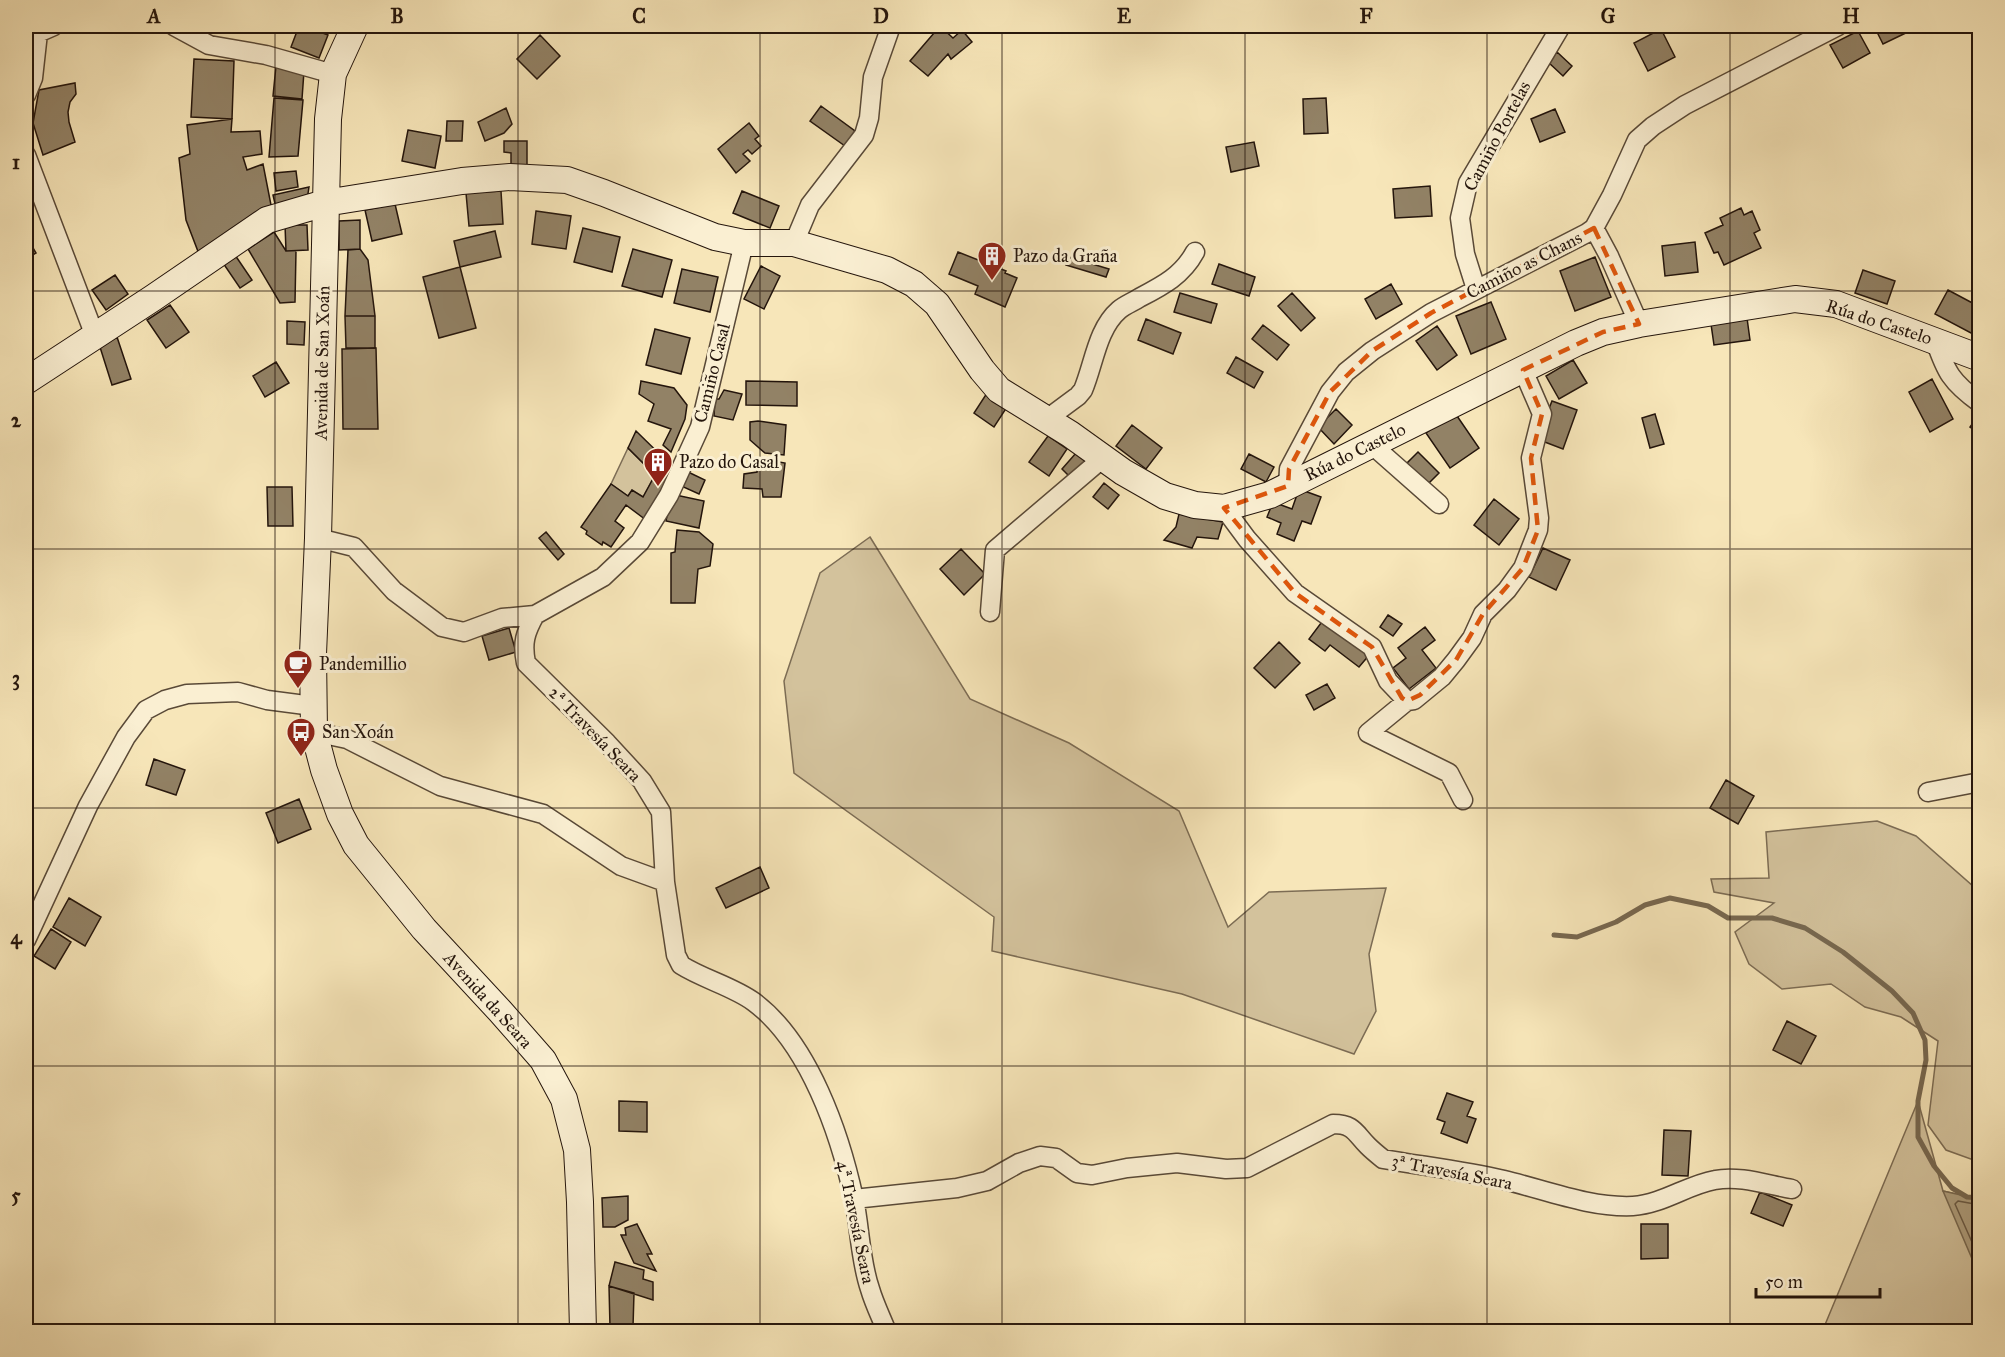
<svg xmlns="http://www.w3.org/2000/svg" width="2005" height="1357" viewBox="0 0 2005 1357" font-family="'IM FELL Great Primer',serif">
  <rect width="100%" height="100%" fill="#f7e6b9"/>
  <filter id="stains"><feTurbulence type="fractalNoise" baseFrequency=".00333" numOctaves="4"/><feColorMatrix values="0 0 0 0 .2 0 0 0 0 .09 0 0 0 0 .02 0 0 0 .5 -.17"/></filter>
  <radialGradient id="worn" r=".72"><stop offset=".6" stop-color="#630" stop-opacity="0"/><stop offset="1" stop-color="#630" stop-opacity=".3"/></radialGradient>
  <!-- green -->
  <path fill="#d3c29c" stroke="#7c6c54" stroke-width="1.5" d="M628,448L655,475L643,497L632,490L628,496L611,484Z
    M870,537L970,699L1069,743L1179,811L1228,927L1269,892L1386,888L1369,954L1376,1011L1354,1054L1182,994L992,951L994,917L794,773L784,681L820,573Z
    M1877,821L1916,836L1973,886L1979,888V1162L1946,1150L1928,1125L1938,1041L1901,1017L1865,1007L1831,984L1782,989L1749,964L1735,932L1774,903L1714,892L1711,879L1769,878L1766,832Z
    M1918,1101L1943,1191L1979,1199V1331L1822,1332Z"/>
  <!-- water -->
  <path fill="#af9f7e" stroke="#776850" stroke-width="1.5" d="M1943,1191L1979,1199V1275Z"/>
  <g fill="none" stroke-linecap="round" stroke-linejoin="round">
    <!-- shore -->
    <path stroke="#6a5a45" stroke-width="1.5" d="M1980,1205L1958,1201L1955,1204L1980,1260"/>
    <!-- stream -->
    <path stroke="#776850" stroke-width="5" d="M1554,935L1577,937L1616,922L1645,905L1670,898L1708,906L1728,918H1772L1805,928L1843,952L1892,991L1913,1013L1925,1040L1926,1060L1918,1101V1137L1934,1166L1952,1188L1967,1197L1980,1198"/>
  </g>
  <!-- building -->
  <path fill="#928266" stroke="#24150c" stroke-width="1.5" d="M299,26H304L328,35L319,58L291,47Z
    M940,26L953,38L962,30L972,42L951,59L948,54L928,76L910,61Z
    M1874,26H1913L1914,29L1883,44Z
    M1661,29L1675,57L1648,71L1634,43Z
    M1858,31L1870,53L1843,68L1830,45Z
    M540,35L560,56L537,79L517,59Z
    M1557,52L1572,66L1563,76L1548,62Z
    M194,59L234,61L232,119L191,117Z
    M276,66L304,71L302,99L273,96Z
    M75,83L76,94L70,102L68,112L69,122L75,142L43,155L33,123L39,90Z
    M274,98L303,100L298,156L269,157Z
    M1326,98L1328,133L1304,134L1303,99Z
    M821,106L855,131L845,146L810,121Z
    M506,108L512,124L504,133L485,141L478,122Z
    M1555,109L1565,132L1540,142L1531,119Z
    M232,119L231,132L260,131L262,154L243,157L247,170L263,164L271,205L199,254L186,220L179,158L190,154L187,125Z
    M447,121H463L462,141H446Z
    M749,123L759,136L755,139L761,146L752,154L748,150L743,154L750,161L736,173L718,149Z
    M408,130L441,136L435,168L402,161Z
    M504,141H527V168H511V153L504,152Z
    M1254,142L1259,166L1231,172L1226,147Z
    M296,171L298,187L276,191L274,173Z
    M1430,186L1432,216L1395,218L1393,189Z
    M309,187L307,200L276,208L273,195Z
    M501,191L503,224L469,226L466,193Z
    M742,191L779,206L770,228L733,213Z
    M395,204L402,234L372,241L365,210Z
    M1741,208L1744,215L1752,211L1760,230L1754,233L1761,248L1724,265L1718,252L1714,253L1705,233L1723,225L1720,218Z
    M536,211L571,216L566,249L532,244Z
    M360,220V249L339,250V221Z
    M285,225H307L308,250L286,251Z
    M583,228L620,237L612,272L574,262Z
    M495,231L501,257L460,267L454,241Z
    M274,232L286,251H296L295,302L280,303L248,249Z
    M26,236L36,253L26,259Z
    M1695,242L1698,272L1665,276L1662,246Z
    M360,249L368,260L375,316H345L348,250Z
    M633,249L672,260L662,297L622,286Z
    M958,252L1006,271L1005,273L1017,278L1005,307L975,294L978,286L949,274Z
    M235,255L252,280L240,288L223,263Z
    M1069,257L1109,269L1106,277L1066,265Z
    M1595,257L1611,297L1575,311L1560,271Z
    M1219,264L1255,277L1249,296L1212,284Z
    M761,266L780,276L764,309L744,299Z
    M460,267L476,328L439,338L423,277Z
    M682,269L718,277L710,312L674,303Z
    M1863,270L1895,281L1887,304L1855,293Z
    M115,275L128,294L106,310L92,290Z
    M1391,284L1402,304L1376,319L1365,299Z
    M1948,290L1980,307V317L1971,333L1935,314Z
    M1180,293L1217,304L1211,323L1174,312Z
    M1292,293L1315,318L1301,331L1278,306Z
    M1491,302L1506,339L1471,354L1456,316Z
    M170,305L189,332L166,348L147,320Z
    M345,316H375V348H346Z
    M1747,318L1750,340L1714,345L1711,324Z
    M1146,319L1181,333L1173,354L1138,340Z
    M287,321L305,322L304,345L287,344Z
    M1263,325L1289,345L1277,360L1252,339Z
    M1437,326L1457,355L1437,370L1416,341Z
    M655,329L690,338L681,374L646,365Z
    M117,337L131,379L112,385L99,344Z
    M376,348L378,429H343L342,349Z
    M1236,357L1263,372L1254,388L1227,373Z
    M1573,360L1587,383L1559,399L1546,376Z
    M276,362L289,383L265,397L253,376Z
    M1932,379L1953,419L1930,432L1909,392Z
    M641,381L674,388L687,405L685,419L671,452L663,445L671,429L648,421L654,404L639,394Z
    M746,381L797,382V406L746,405Z
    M724,390L742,394L733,420L714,416L715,399H719Z
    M987,393L1007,407L994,427L974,413Z
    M1552,401L1577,410L1563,449L1537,439Z
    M1336,409L1352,425L1334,444L1318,427Z
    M1455,413L1479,448L1450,468L1426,433Z
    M1980,413V434L1970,427Z
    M1655,414L1664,444L1650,448L1642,418Z
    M758,421L786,425L784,455L765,453L750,440V422Z
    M1132,425L1162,448L1146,469L1116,446Z
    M636,431L677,471L646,520L626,505L615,521L624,528L611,547L603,542L602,545L586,534L587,531L581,527L611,484L628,496L632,490L643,497L655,475L628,448Z
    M1048,436L1067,449L1049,476L1029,462Z
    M1418,452L1439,473L1426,486L1405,465Z
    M1076,453L1087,463L1072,479L1062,469Z
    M1249,454L1274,467L1266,482L1241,469Z
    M758,458L785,463L781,497H763L762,489L743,488L744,474L757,472Z
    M686,471L705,480L699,494L679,485Z
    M1104,483L1119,495L1108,509L1093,497Z
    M267,487H292L293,526H268Z
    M1299,489L1321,497L1311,524L1302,521L1294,541L1277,534L1281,523L1267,517L1273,502L1292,509Z
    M671,494L704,501L699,528L666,521Z
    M1494,499L1519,519L1499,545L1474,525Z
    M1179,514L1223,522L1218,539L1197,537L1192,548L1164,540L1176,527Z
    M677,530L699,532L713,544L710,566L698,569L695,603H671V553L675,552Z
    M546,532L564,554L558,560L539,538Z
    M1543,548L1570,560L1556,590L1529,577Z
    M961,549L985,574L964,595L940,569Z
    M1388,615L1402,624L1393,636L1380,627Z
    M1324,619L1370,654L1359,667L1330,645L1325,651L1309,639Z
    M1425,627L1435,640L1422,650L1436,668L1409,689L1393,668L1406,658L1398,648Z
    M509,628L516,652L489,660L482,636Z
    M1279,642L1300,663L1275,688L1254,668Z
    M1327,684L1335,698L1314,710L1306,695Z
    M154,759L185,770L176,795L146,785Z
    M1726,780L1754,796L1738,824L1710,808Z
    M299,799L311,829L278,843L266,813Z
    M760,867L769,888L726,908L716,888Z
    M69,898L101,917L85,946L53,927Z
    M51,929L71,942L55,969L34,956Z
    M1787,1021L1816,1036L1801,1064L1773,1050Z
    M1447,1093L1473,1102L1467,1116L1476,1119L1467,1143L1441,1133L1445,1122L1437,1119Z
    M619,1101L647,1102V1132L619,1131Z
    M1664,1130L1691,1131L1688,1176L1662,1175Z
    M1760,1192L1792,1205L1783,1226L1751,1213Z
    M628,1196V1220L615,1227H603L602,1198Z
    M637,1224L652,1254H647L656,1271L634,1263L621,1235H626L625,1228Z
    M1641,1224H1668V1258L1641,1259Z
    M615,1262L644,1270L643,1279L653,1282V1300L609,1286Z
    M609,1286L634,1293L633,1327H610Z"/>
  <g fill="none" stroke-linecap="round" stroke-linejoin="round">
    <!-- street casing -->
    <g stroke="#594937" stroke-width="21">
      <path id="street" d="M174,26L209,45L266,55L333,74
        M26,30L38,33L54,26
        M26,95L33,78L38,33
        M26,155L95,336
        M1594,228L1609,256L1639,324
        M794,243L810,205L864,135L869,118L873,77L891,26
        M1476,289L1465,254L1460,218L1468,183L1561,26
        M1935,340C1946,372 1951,382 1980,403
        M1047,419L1078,396L1083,390C1094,364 1097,329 1119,310C1125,305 1133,302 1139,298C1162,286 1182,276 1195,252
        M1371,444L1439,504
        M1288,486L1289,469L1330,392L1346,372L1372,351L1431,313L1587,233L1594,228L1612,195L1637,140L1653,126L1685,105L1838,26
        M1224,508L1247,539L1295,593L1372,647L1388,681L1407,701L1414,700L1442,677L1456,660L1472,638L1483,614L1507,590L1523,568L1538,530L1539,518L1531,458L1542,414L1523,370
        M318,538L354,547L394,591L442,627L464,632L502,618L535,615L603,577L640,542L669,495L700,427L744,243
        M990,612L995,550L1103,458
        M535,615C525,633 522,643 526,663L607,743L642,781L661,812L665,882L676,955L681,965C703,979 734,987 754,1002C809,1043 840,1134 854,1199C860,1228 860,1260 870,1289C874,1303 881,1317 887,1332
        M1407,701L1368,733L1449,773L1463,800
        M314,732L347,739L440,786L543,814L621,866L665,882
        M1928,792L1980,782
        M26,940L88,806L126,737L146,710L165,700L187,694L238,692L267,700L313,706
        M854,1199L957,1188L987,1181L1019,1163L1040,1156L1056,1158L1077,1173L1092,1175L1127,1168L1177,1163L1226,1169L1247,1168L1333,1124C1354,1124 1355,1133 1368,1146C1373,1151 1378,1155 1383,1159C1423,1166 1465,1171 1504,1180C1546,1190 1590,1208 1633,1206C1663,1204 1687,1185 1715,1180C1739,1175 1768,1185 1792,1189"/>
    </g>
    <!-- secondary casing -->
    <g stroke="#24150c" stroke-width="28">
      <path id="secondary" d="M355,26L333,74L328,119L318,538L313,654L314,732L324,770L340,814L356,845L424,929L500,1011L543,1060L564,1099L577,1150L580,1202L583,1332
        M26,381L153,298L267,220L325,203L462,181L510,177L567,180L604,193L715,237L744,243H794L887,270L914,284L937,304L982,370L999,390L1070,434L1123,472L1165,496L1195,505L1224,508L1270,495L1576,343L1603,332L1639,324L1795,299L1836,304L1980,358"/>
    </g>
    <!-- street -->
    <use href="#street" stroke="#faefd2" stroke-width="18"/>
    <!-- secondary -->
    <use href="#secondary" stroke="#faefd2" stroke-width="26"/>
  </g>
  <!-- marked area -->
  <path fill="none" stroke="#de560c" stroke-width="4.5" stroke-dasharray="12 8" stroke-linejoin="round" d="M1594,228L1639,324L1603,332L1523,370L1542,414L1531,458L1538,530L1523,568L1483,614L1456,660L1420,695L1407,701L1402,698L1372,647L1295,593L1224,508L1288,486L1289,469L1330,392L1372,351L1431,313Z"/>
  <!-- grid -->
  <path fill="none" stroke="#24150c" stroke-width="1.5" stroke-opacity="0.55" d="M275,26V1332M518,26V1332M760,26V1332M1002,26V1332M1245,26V1332M1487,26V1332M1730,26V1332M26,291H1980M26,549H1980M26,808H1980M26,1066H1980"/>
  <!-- icons -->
  <defs>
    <g id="building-pin" transform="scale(1.5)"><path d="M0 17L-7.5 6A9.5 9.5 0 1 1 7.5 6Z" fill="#8f2418" stroke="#faefd2"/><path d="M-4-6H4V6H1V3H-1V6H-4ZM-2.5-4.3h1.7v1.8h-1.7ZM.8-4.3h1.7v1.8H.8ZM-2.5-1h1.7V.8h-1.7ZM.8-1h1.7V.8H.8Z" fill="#fff"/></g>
    <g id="cafe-pin" transform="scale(1.5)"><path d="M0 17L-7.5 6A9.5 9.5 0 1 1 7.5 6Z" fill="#8f2418" stroke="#faefd2"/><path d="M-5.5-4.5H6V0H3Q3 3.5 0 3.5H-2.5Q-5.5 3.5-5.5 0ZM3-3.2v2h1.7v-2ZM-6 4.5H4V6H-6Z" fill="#fff"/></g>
    <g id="bus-pin" transform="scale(1.5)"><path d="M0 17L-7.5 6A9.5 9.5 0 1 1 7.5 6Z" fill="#8f2418" stroke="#faefd2"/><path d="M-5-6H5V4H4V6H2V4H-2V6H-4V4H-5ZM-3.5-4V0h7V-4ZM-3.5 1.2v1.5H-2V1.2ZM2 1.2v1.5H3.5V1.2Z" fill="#fff"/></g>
  </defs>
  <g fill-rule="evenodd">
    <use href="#building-pin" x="992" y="256"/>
    <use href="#building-pin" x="658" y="462"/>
    <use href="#cafe-pin" x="298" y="664"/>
    <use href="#bus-pin" x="301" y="732"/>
  </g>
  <g text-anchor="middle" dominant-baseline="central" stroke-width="6" stroke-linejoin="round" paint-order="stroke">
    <!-- street labels -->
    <g font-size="18" fill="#24150c" stroke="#faefd2">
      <text transform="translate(1497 136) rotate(-62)">Camiño Portelas</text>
      <text transform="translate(1524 265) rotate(-27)">Camiño as Chans</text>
      <text transform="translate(1879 322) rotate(18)">Rúa do Castelo</text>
      <text transform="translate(322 363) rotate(-89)">Avenida de San Xoán</text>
      <text transform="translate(712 373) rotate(-76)">Camiño Casal</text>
      <text transform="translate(1355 452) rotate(-26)">Rúa do Castelo</text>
      <text transform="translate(595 734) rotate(46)">2ª Travesía Seara</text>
      <text transform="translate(488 1000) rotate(48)">Avenida da Seara</text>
      <text transform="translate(1452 1172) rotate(11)">3ª Travesía Seara</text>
      <text transform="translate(856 1222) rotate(78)">4ª Travesía Seara</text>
    </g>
    <!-- poi labels -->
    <g font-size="18" fill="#24150c" stroke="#faefd2" text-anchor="start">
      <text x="1013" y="256">Pazo da Graña</text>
      <text x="679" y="462">Pazo do Casal</text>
      <text x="319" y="664">Pandemillio</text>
      <text x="322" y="732">San Xoán</text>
    </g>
  </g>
  <!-- margin -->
  <rect width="2005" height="1357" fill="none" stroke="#f7e6b9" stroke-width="66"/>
  <!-- scale -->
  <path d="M1756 1288v9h124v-9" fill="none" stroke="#24150c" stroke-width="3"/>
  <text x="1765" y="1288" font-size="18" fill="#24150c" stroke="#faefd2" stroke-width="4.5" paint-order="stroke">50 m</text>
  <rect x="33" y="33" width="1939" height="1291" fill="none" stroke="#24150c" stroke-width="2"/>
  <g font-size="20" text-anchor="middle" font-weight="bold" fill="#24150c">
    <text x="154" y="23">A</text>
    <text x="397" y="23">B</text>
    <text x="639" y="23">C</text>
    <text x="881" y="23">D</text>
    <text x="1124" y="23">E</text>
    <text x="1366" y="23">F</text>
    <text x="1608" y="23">G</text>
    <text x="1851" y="23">H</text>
    <text x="16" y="169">1</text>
    <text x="16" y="427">2</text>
    <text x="16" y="685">3</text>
    <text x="16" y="944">4</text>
    <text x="16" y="1202">5</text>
  </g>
  <rect width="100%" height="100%" filter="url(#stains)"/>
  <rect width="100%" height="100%" fill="url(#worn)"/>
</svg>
